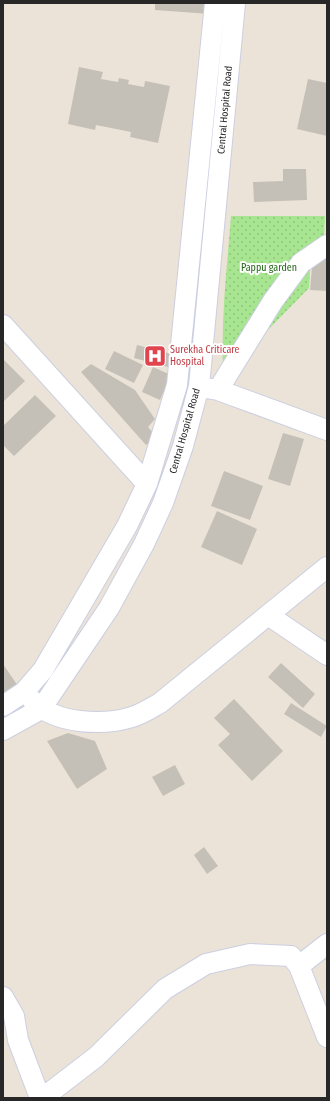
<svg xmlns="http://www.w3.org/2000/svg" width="330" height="1101" viewBox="0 0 330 1101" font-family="'Fira Sans Condensed',sans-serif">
  <defs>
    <pattern id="park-dots" width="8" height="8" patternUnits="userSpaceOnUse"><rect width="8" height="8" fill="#a8e590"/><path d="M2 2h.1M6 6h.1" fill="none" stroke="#91c47c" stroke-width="1.8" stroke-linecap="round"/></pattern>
  </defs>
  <rect width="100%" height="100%" fill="#ebe3d7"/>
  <!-- park -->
  <path fill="url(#park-dots)" d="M231,216H325L323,254L311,253L309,288L252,346L223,368C221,317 227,267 231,216Z"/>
  <!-- building -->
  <path fill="#c5c0b7" d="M155,3H211L210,14L155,10Z
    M79,67L103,72L101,79L118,82L119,78L129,80L128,84L144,87L145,81L170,86L158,143L130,137L131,132L96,125L95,130L68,124Z
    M308,79L327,83V136L297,129Z
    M283,169H306L307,200L254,202L253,182L283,181Z
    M313,256L327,257V291L310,290Z
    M137,345L172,354L168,367L134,358Z
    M114,351L143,365L134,383L105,369Z
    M3,359L25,381L3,402Z
    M91,364L135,390L155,419L148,427L157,437L146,445L81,372Z
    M153,367L171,375L160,400L142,392Z
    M35,395L56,416L14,456L3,445V426Z
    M283,433L304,439L290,486L268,479Z
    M224,471L263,486L250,520L211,506Z
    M217,511L257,529L242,565L201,547Z
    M281,663L315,694L303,708L268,677Z
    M3,664L18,686L3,696Z
    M234,699L283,751L252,781L218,745L230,734L214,718Z
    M291,703L327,726L321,737L284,714Z
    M68,733L95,741L107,769L77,789L47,741Z
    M175,765L185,784L163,796L152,777Z
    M204,847L218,866L207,874L194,855Z"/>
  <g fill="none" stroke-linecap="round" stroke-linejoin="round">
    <!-- minor casing -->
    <g stroke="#cccfe1" stroke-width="22">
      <path id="minor" d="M3,325L147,484
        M206,388L218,390L327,430
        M218,390L273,301L301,263L327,245
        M268,615L327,655
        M33,701C55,724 103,726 132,717C142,714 151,708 160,703L327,567
        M3,706L24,692L43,670L127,526L147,484L177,385L215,3
        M3,730L41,709L109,608L144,544L163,503L183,446L199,386L235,3
        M299,966L327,944
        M3,997L14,1016L18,1040L40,1098
        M40,1098L44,1097L96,1057L165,989L206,964L250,954L291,956L299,966L327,1037"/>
    </g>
    <!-- minor -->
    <use href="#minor" stroke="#fff" stroke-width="20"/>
  </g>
  <!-- icons -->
  <defs>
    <g id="hospital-square" transform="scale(1.15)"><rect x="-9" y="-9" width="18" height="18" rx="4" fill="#e0444e" stroke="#fff"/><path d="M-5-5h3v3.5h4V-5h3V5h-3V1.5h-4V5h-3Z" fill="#fff"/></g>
  </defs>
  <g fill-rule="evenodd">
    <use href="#hospital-square" x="155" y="356"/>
  </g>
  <g text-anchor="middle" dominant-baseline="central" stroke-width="4" stroke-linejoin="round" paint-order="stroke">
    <!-- street labels -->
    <g font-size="10" fill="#272727" stroke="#fff">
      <text transform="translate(225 110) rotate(-85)">Central Hospital Road</text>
      <text transform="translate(185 431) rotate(-74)">Central Hospital Road</text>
    </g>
    <!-- park labels -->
    <g font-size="10" fill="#216515" stroke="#fff">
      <text x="269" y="268">Pappu garden</text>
    </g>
    <!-- health labels -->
    <g font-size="10" fill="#be3a42" stroke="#fff" text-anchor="start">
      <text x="170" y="350">Surekha Criticare<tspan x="170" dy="12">Hospital</tspan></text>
    </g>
  </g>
  <!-- border -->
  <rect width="330" height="1101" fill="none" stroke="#272727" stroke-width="8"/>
</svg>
